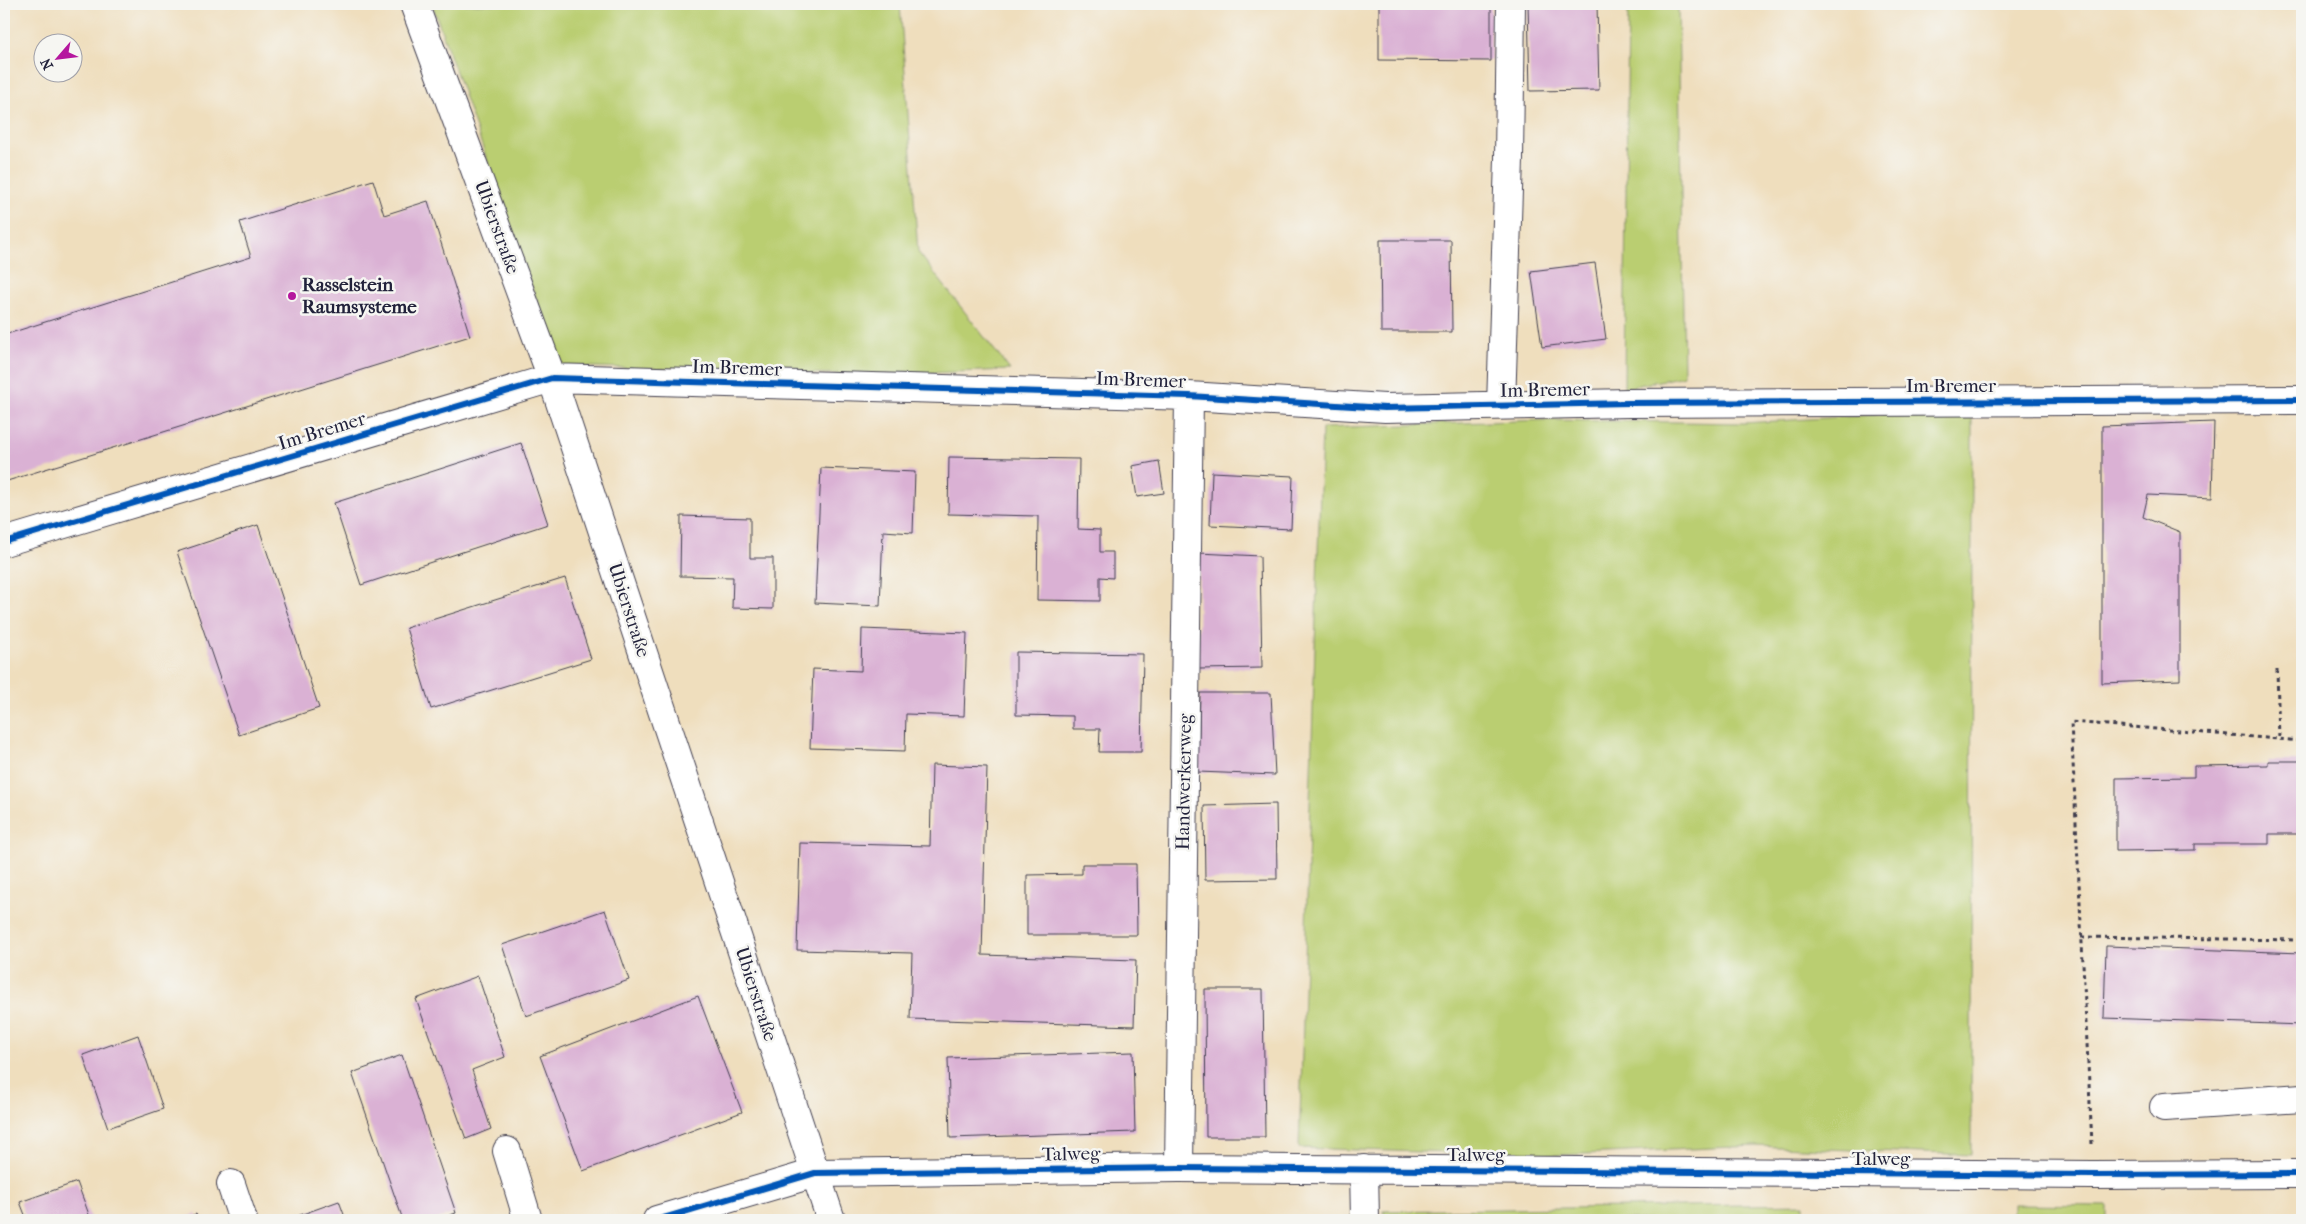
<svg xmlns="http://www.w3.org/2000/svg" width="2306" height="1224" viewBox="0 0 2306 1224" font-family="'IM FELL French Canon',serif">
  <rect width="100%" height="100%" fill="#f6f6f2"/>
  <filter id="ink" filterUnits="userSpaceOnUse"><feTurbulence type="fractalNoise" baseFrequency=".02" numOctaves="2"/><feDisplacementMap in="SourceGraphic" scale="10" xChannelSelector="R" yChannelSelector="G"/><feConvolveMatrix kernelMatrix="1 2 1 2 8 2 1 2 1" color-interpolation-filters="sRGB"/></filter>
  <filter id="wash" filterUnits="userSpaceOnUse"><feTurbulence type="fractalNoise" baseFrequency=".0096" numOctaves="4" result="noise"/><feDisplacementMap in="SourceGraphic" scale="20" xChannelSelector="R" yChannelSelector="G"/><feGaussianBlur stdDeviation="1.12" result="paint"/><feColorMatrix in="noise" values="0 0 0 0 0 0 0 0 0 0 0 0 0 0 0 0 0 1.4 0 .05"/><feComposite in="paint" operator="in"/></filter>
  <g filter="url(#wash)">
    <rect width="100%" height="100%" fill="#efdebd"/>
    <!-- green -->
    <path fill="#bace71" stroke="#6e7856" d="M432,4H900L918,252L1010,370L869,375L560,366Z
      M1628,4H1678L1684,376L1624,388Z
      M1972,409L1971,1155L1755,1146L1541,1156L1299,1148L1322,428L1544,420L1743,423Z
      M1804,1204V1220H1384V1211Z
      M2013,1205L2107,1206V1220H2013Z"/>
    <g id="blocks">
      <!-- building -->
      <path fill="#dab1d4" d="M1379,4H1491V61L1379,60Z
        M1528,4H1597L1599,90L1530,91Z
        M373,180L384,215L428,201L470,336L4,482V335L251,257L240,222Z
        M1380,240H1451L1452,332H1381Z
        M1595,263L1606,339L1542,347L1531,271Z
        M2214,422L2212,498L2148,495L2143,517L2180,532V680L2102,683V426Z
        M521,443L548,524L361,585L334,503Z
        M949,457L1079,459L1078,529L1100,530V552H1113V578L1100,577V601L1037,600L1038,516L948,514Z
        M1159,461L1164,493L1137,497L1132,466Z
        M821,468L915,472L913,533L883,531L880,606L815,603Z
        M1212,472L1293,476L1291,529L1210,525Z
        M681,516L750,518V558H773V609L732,608L733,577L680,576Z
        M258,525L319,708L239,735L177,552Z
        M1199,553L1260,556L1262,668L1198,669Z
        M565,578L591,659L431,709L406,628Z
        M862,629L967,633L964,716L906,714L905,751L810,748L813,669L861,671Z
        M1016,652L1143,654L1141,752H1099L1100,729H1073V716L1016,715Z
        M1200,693H1271L1275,775L1198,772Z
        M2268,761H2302V834H2269V844H2195V850L2116,851V778L2194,777V766L2268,765Z
        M932,765L987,767L982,955L1136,960L1134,1026L910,1019L912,953L797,950L800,843L930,846Z
        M1276,804L1277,879L1205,880L1204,806Z
        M1082,864H1136L1137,935H1027V875L1082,874Z
        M605,910L629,980L526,1016L502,945Z
        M2106,946L2302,953V1025L2104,1018Z
        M478,976L505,1057L472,1070L491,1129L466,1139L416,999Z
        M1205,989H1263L1265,1137H1206Z
        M698,996L742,1112L583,1171L540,1056Z
        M138,1035L163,1109L108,1128L83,1055Z
        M1133,1052L1135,1132L950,1138L948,1058Z
        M402,1055L456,1213L435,1220H403L352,1073Z
        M77,1182L91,1220H27L20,1202Z
        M339,1201L346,1220H286Z
        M196,1214L199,1220H179Z"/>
    </g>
  </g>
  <g filter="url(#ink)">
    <use href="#blocks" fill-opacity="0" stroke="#413e4e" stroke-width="1"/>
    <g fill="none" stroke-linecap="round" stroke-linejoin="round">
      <!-- minor casing -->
      <g stroke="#413e4e" stroke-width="30">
        <path id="minor" d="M414,4L552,378L831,1220
          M1501,405L1509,159L1511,4
          M4,542L552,378L1189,396L1385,408L1629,403L2302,400
          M2164,1107L2302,1098
          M507,1151L528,1220
          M1179,1168L1189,396
          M1364,1169L1365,1220
          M231,1184L243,1220
          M657,1220L815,1173L1179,1168L2093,1175L2302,1174"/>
      </g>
      <!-- path -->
      <path stroke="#413e4e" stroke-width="3" stroke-dasharray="4 4" stroke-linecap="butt" d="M2277,669L2279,740
        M2081,937L2302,940
        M2092,1144L2071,722L2302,741"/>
      <!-- minor -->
      <use href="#minor" stroke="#fff" stroke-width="28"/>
      <!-- cycleway casing -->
      <g stroke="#f6f6f2" stroke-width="9">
        <path id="cycleway" d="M4,542L552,378L1189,396L1385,408L1629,403L2302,400
          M657,1220L815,1173L1179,1168L2093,1175L2302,1174"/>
      </g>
      <!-- cycleway -->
      <use href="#cycleway" stroke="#0057b8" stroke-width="6"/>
    </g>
  </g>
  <!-- markers -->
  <circle fill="#b5179e" stroke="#f6f6f2" stroke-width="2" cx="292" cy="296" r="5"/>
  <g text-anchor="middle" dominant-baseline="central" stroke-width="5" stroke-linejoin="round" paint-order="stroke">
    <!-- street labels -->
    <g font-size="19" fill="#22223b" stroke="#f6f6f2">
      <text transform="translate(497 227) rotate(70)">Ubierstraße</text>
      <text transform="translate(737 368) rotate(2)">Im Bremer</text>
      <text transform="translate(1141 380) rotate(2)">Im Bremer</text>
      <text x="1951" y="386">Im Bremer</text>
      <text transform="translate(1545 390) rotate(-1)">Im Bremer</text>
      <text transform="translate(322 431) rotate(-17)">Im Bremer</text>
      <text transform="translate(629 610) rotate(72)">Ubierstraße</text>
      <text transform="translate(1184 782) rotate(-89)">Handwerkerweg</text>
      <text transform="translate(756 994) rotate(72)">Ubierstraße</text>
      <text transform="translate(1071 1154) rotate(-1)">Talweg</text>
      <text x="1476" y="1155">Talweg</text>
      <text x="1881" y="1159">Talweg</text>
    </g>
    <!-- poi labels -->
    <g font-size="19" font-weight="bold" fill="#22223b" stroke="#f6f6f2" text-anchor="start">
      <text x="302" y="285">Rasselstein<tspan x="302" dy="22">Raumsysteme</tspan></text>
    </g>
  </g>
  <!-- margin -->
  <rect width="2306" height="1224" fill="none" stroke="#f6f6f2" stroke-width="20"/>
  <!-- north arrow -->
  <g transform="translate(58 58) rotate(242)"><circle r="24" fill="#f6f6f2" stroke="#a1a1a9"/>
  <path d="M0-4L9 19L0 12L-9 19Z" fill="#b5179e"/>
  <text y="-8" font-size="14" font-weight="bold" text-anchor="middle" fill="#22223b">N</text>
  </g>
</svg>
